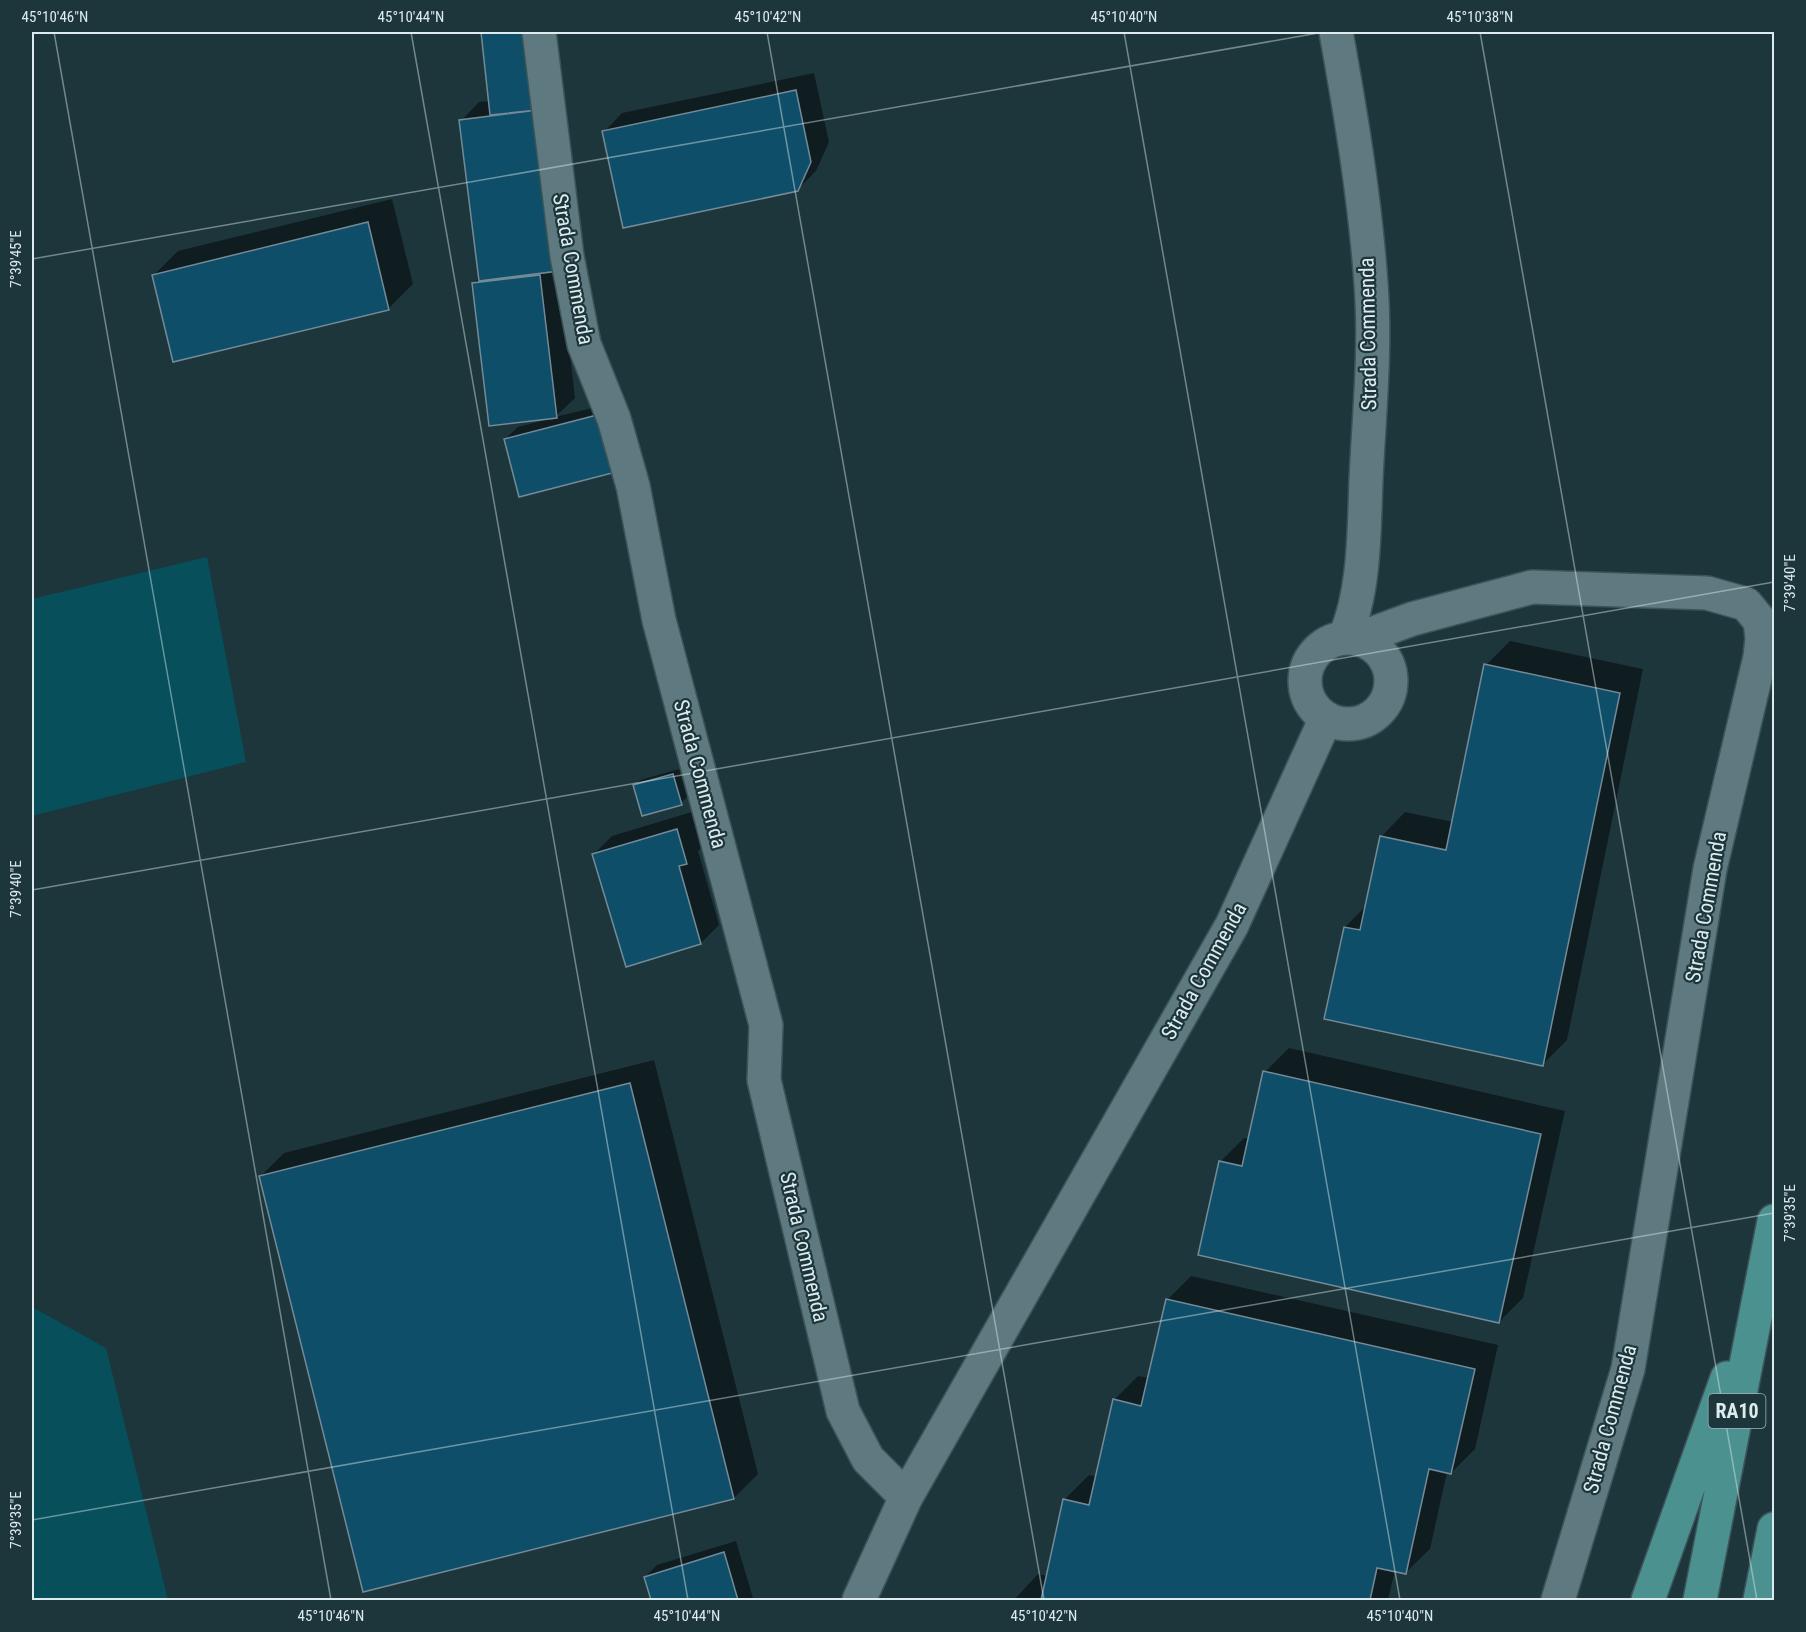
<svg xmlns="http://www.w3.org/2000/svg" width="1806" height="1632" viewBox="0 0 1806 1632" font-family="'Roboto Condensed',sans-serif">
  <rect width="100%" height="100%" fill="#1d363c"/>
  <!-- green -->
  <path fill="#064f5b" d="M207,557L246,762L32,816V599Z
    M32,1307L106,1348L168,1600H32Z"/>
  <!-- shadow -->
  <path fill="#0007" d="M483,32H556L562,84L560,268L575,398L555,417L613,403L627,459L505,439L518,427L549,419L474,283L480,277L461,121L479,102L490,101Z
    M814,73L829,142L816,171L797,190L604,132L622,113Z
    M392,199L413,284L389,308L154,275L178,251Z
    M1510,641L1643,669L1567,1040L1543,1064L1345,927L1367,905L1381,837L1405,812L1453,822L1486,665Z
    M679,769L687,797L681,803L635,786L640,780Z
    M695,811L705,844L698,851L719,925L701,943L594,854L612,836Z
    M1289,1048L1565,1111L1523,1298L1499,1322L1220,1162L1244,1138L1250,1139L1265,1072Z
    M654,1060L758,1474L734,1498L260,1177L284,1153Z
    M1191,1276L1498,1345L1475,1449L1451,1473L1447,1472L1430,1549L1405,1573L1395,1570L1388,1600H1014L1038,1574L1048,1576L1065,1499L1089,1475L1097,1477L1114,1400L1138,1376L1149,1378L1167,1300Z
    M736,1541L753,1598L750,1600H652L645,1577L657,1565Z"/>
  <!-- building -->
  <path fill="#0f4e69" stroke="#748a97" stroke-width="1.5" d="M481,32H530L538,110L490,115Z
    M796,90L811,162L798,191L623,228L602,131Z
    M538,110L559,271L479,281L459,120Z
    M368,222L389,310L173,362L152,275Z
    M540,275L557,418L489,426L472,283Z
    M601,414L616,472L519,497L504,439Z
    M1484,664L1620,693L1543,1066L1324,1019L1344,927L1360,930L1380,836L1446,850Z
    M673,774L682,805L642,816L633,785Z
    M677,829L687,864L679,866L701,944L626,967L592,854Z
    M1263,1071L1541,1134L1499,1323L1198,1255L1219,1161L1242,1166Z
    M630,1083L734,1499L363,1592L259,1176Z
    M1166,1299L1475,1369L1451,1474L1429,1469L1406,1574L1377,1568L1370,1600H1041L1063,1499L1089,1505L1113,1399L1141,1406Z
    M724,1552L738,1600H651L644,1577Z"/>
  <g fill="none" stroke-linecap="round" stroke-linejoin="round">
    <!-- street casing -->
    <g stroke="#3c5357" stroke-width="36">
      <path id="street" d="M539,32L567,256L584,344L614,419L633,486L659,620L766,1025L764,1080L843,1411L868,1459L906,1497
        M1336,32C1351,115 1365,199 1371,284C1376,349 1369,415 1366,480C1364,531 1365,590 1345,637
        M1305 681a43 43 0 1 1 86 0a43 43 0 1 1-86 0Z
        M1358,639L1412,619L1532,587L1707,593L1746,604L1760,621L1762,638L1760,657L1710,869L1628,1369L1558,1600
        M859,1600L906,1497L1232,925L1326,718"/>
    </g>
    <!-- highway casing -->
    <g stroke="#3c5357" stroke-width="36">
      <path id="highway" d="M1648,1600L1727,1378
        M1700,1600L1774,1221
        M1760,1600L1774,1529"/>
    </g>
    <!-- street -->
    <use href="#street" stroke="#5e797f" stroke-width="33"/>
    <!-- highway -->
    <use href="#highway" stroke="#4a918f" stroke-width="33"/>
  </g>
  <!-- ticks -->
  <path fill="none" stroke="#dcebee" stroke-width="1.5" stroke-opacity="0.45" d="M54,32L331,1600M411,32L688,1600M767,32L1044,1600M1124,32L1400,1600M1480,32L1757,1600M32,259L1324,32M32,890L1774,582M32,1520L1774,1213"/>
  <g text-anchor="middle" dominant-baseline="central" stroke-width="4.5" stroke-linejoin="round" paint-order="stroke">
    <!-- shield labels -->
    <rect fill="#1d363c" stroke="#a3b5b9" stroke-width="1.5" x="1708.5" y="1394" width="57" height="34" rx="4.5"/>
    <g font-size="20" font-weight="bold" fill="#dcebee">
      <text x="1737" y="1411">RA10</text>
    </g>
    <!-- street labels -->
    <g font-size="21" fill="#dcebee" stroke="#1d363c">
      <text transform="translate(573 269) rotate(80)">Strada Commenda</text>
      <text transform="translate(1368 334) rotate(-91)">Strada Commenda</text>
      <text transform="translate(700 774) rotate(75)">Strada Commenda</text>
      <text transform="translate(1706 907) rotate(-80)">Strada Commenda</text>
      <text transform="translate(1204 971) rotate(-61)">Strada Commenda</text>
      <text transform="translate(804 1247) rotate(77)">Strada Commenda</text>
      <text transform="translate(1610 1419) rotate(-75)">Strada Commenda</text>
    </g>
  </g>
  <!-- border -->
  <rect width="1806" height="1632" fill="none" stroke="#1d363c" stroke-width="66"/>
  <rect x="33" y="33" width="1740" height="1566" fill="none" stroke="#dcebee" stroke-width="2"/>
  <g font-size="15" text-anchor="middle" fill="#dcebee">
    <text x="55" y="22">45°10'46"N</text>
    <text x="411" y="22">45°10'44"N</text>
    <text x="768" y="22">45°10'42"N</text>
    <text x="1124" y="22">45°10'40"N</text>
    <text x="1480" y="22">45°10'38"N</text>
    <text transform="translate(16 259) rotate(-90)" y="5">7°39'45"E</text>
    <text transform="translate(1790 583) rotate(-90)" y="5">7°39'40"E</text>
    <text transform="translate(16 889) rotate(-90)" y="5">7°39'40"E</text>
    <text transform="translate(1790 1213) rotate(-90)" y="5">7°39'35"E</text>
    <text transform="translate(16 1520) rotate(-90)" y="5">7°39'35"E</text>
    <text x="331" y="1621">45°10'46"N</text>
    <text x="687" y="1621">45°10'44"N</text>
    <text x="1044" y="1621">45°10'42"N</text>
    <text x="1400" y="1621">45°10'40"N</text>
  </g>
</svg>
